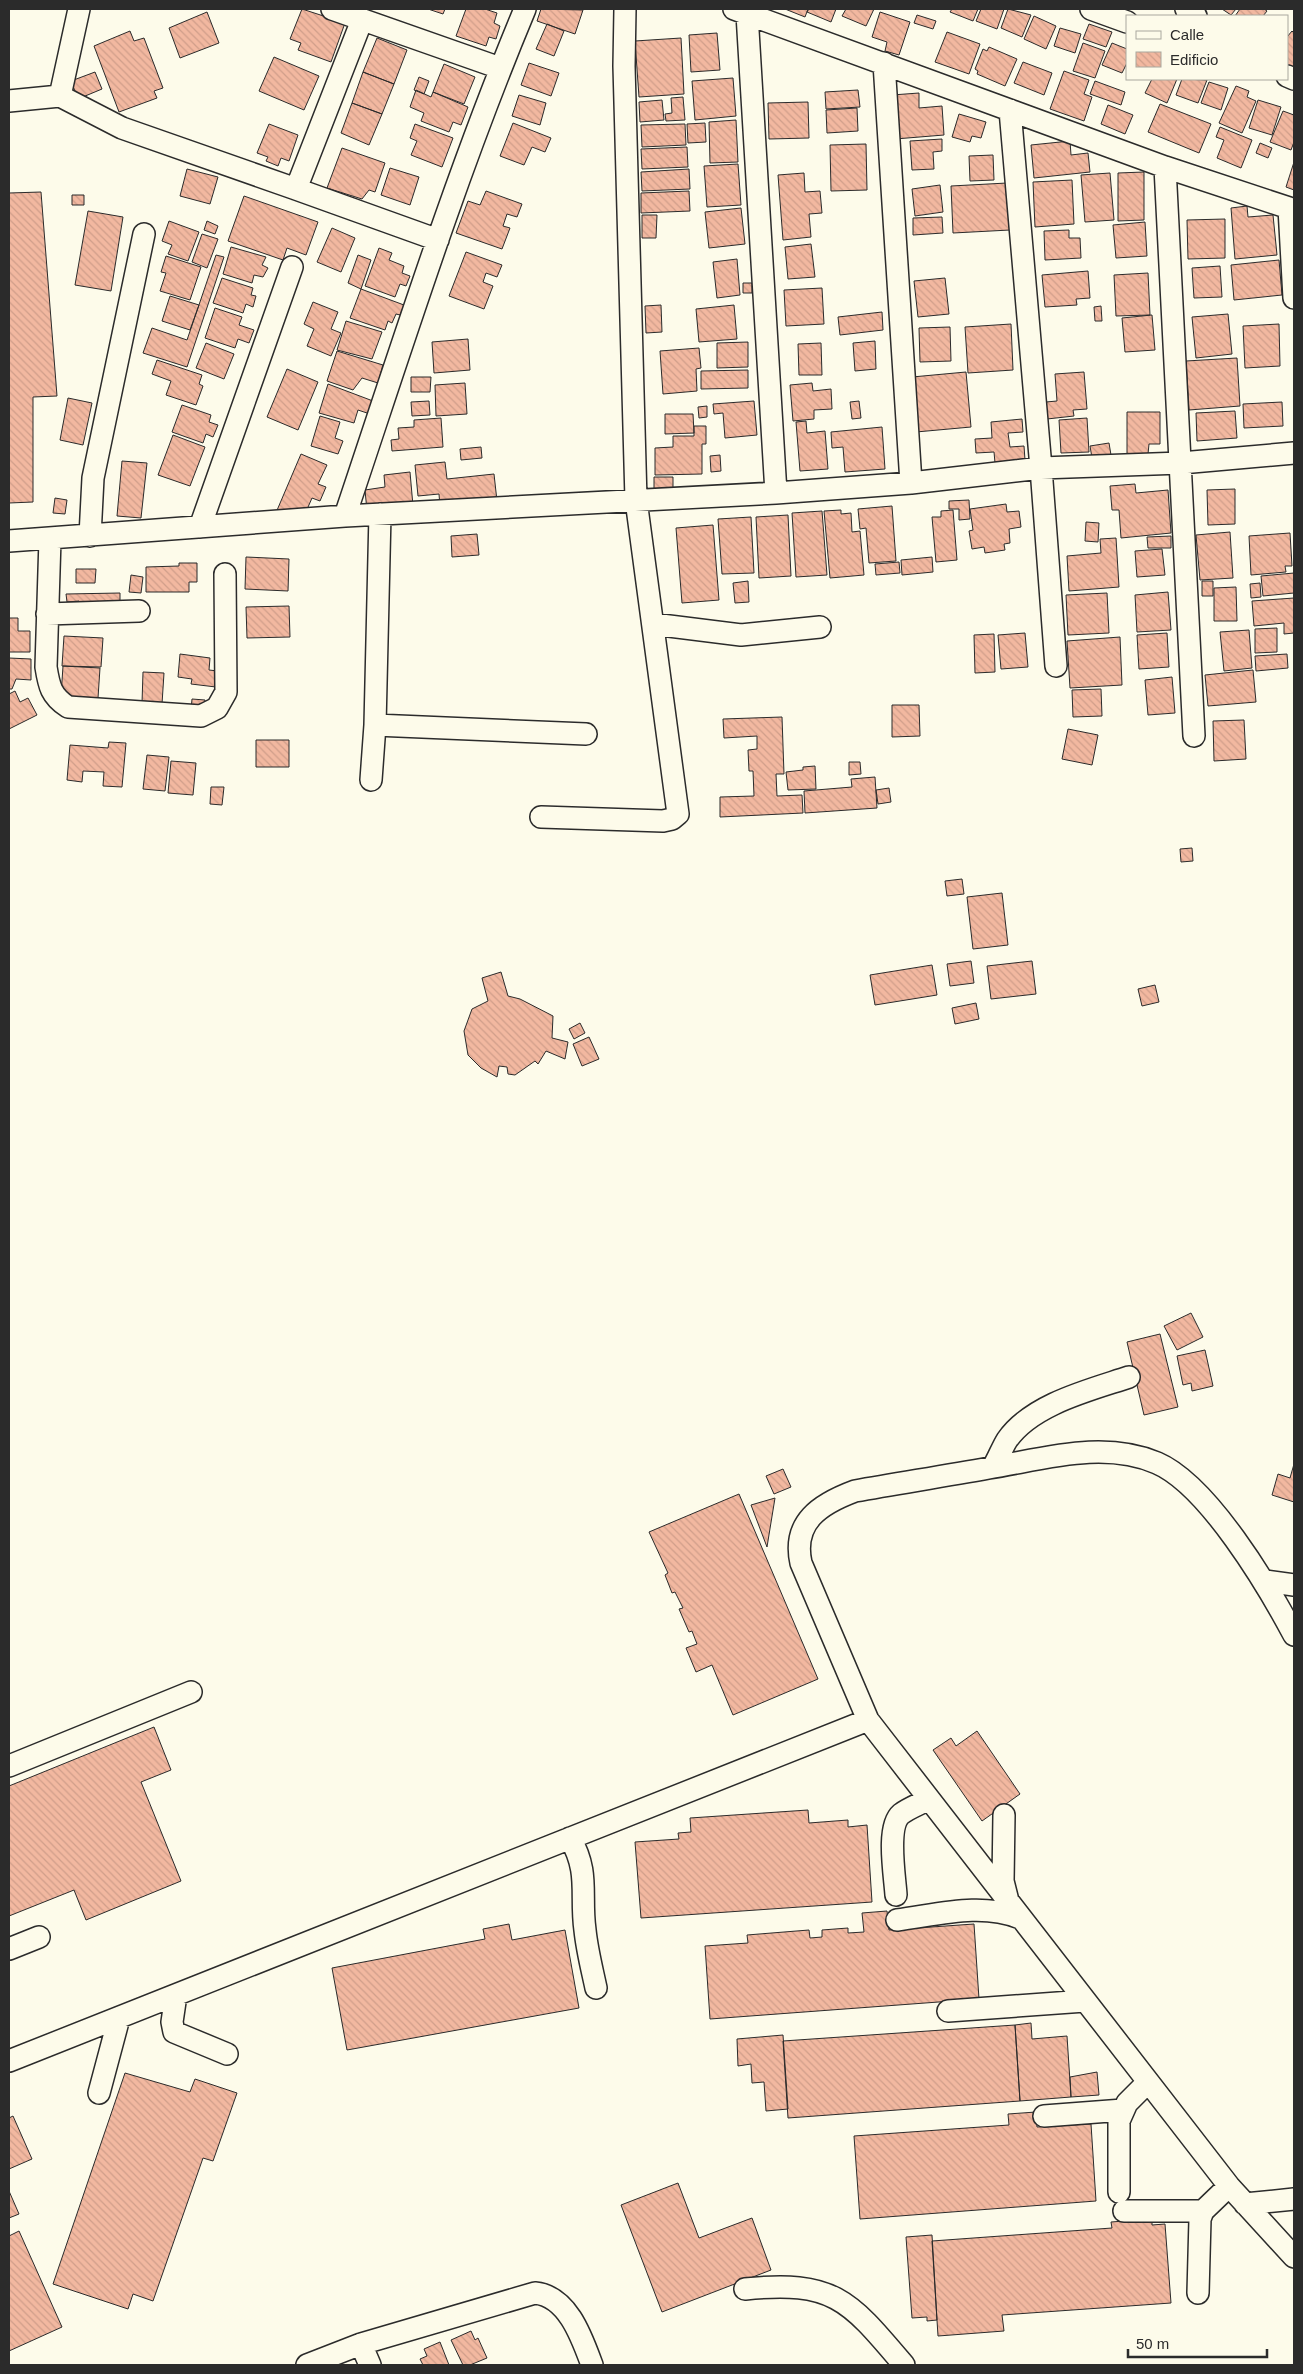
<svg xmlns="http://www.w3.org/2000/svg" width="1303" height="2374" viewBox="0 0 1303 2374" font-family="Helvetica,sans-serif">
  <defs>
    <pattern id="building-back-hatch" width="6" height="6" patternUnits="userSpaceOnUse" patternTransform="scale(1.25)"><rect width="6" height="6" fill="#f2b8a0"/><path d="M-1 5l2 2M0 0l6 6M5-1l2 2" fill="none" stroke="#d09e8a"/></pattern>
  </defs>
  <rect width="100%" height="100%" fill="#fdfbea"/>
  <!-- building -->
  <path fill="url(#building-back-hatch)" stroke="#2b2b2b" d="M302,9L345,23L331,62L298,50L301,43L290,39Z
    M428,9H445L443,14Z
    M466,9H485L497,13L494,23L500,26L496,39L489,37L486,46L456,36Z
    M541,9L583,10L575,34L537,21Z
    M785,9H808L805,17Z
    M809,9H836L831,22L807,12Z
    M846,9H874L866,26L842,16Z
    M952,9H978L973,21L950,12Z
    M981,9H1004L997,29L976,21Z
    M1008,9L1031,15L1022,37L1001,28Z
    M1222,9H1236L1231,15Z
    M1240,9H1264L1267,11L1263,16H1235Z
    M207,12L219,43L180,58L169,28Z
    M880,12L910,22L899,55L885,51L887,42L872,37Z
    M917,15L936,21L933,29L914,23Z
    M1034,16L1056,26L1046,49L1024,39Z
    M547,24L564,31L554,56L536,49Z
    M1089,24L1112,32L1106,47L1083,39Z
    M1060,28L1081,34L1075,53L1054,46Z
    M130,31L134,41L144,38L163,88L154,91L157,98L119,112L94,46Z
    M1292,31L1294,33V68L1287,67V37Z
    M947,32L980,44L969,74L935,62Z
    M717,33L720,70L691,72L689,35Z
    M377,38L407,50L394,84L363,72Z
    M681,38L684,94L639,97L635,41Z
    M1083,43L1105,51L1095,78L1073,71Z
    M1112,43L1127,49V63L1122,73L1102,65Z
    M989,47L1017,59L1005,86L977,74L978,71L975,69L983,49L987,51Z
    M274,57L319,76L304,110L259,91Z
    M1023,62L1052,73L1044,95L1014,83Z
    M529,63L559,73L551,96L521,85Z
    M444,64L475,77L464,104L433,92Z
    M1064,71L1089,80L1084,94L1092,97L1084,121L1050,109Z
    M95,72L102,89L78,99L71,81Z
    M363,72L394,84L382,114L352,103Z
    M419,77L429,81L424,94L414,90Z
    M733,78L736,116L695,120L692,81Z
    M1152,79H1177L1167,103L1145,93Z
    M1182,79L1207,80L1198,103L1176,95Z
    M1095,81L1125,92L1121,105L1090,94Z
    M1209,82L1228,88L1221,110L1201,103Z
    M1236,86L1249,91L1247,97L1256,101L1242,133L1219,123Z
    M416,90L431,97L433,92L468,107L461,125L453,122L449,132L421,121L424,113L410,107Z
    M858,90L860,107L826,109L825,92Z
    M919,93V108L942,106L944,135L895,139L892,95Z
    M519,95L546,103L540,125L512,116Z
    M683,97L685,120L666,121L665,114L672,113L671,98Z
    M662,100L664,120L640,122L639,102Z
    M1258,100L1281,107L1272,135L1249,128Z
    M808,102L809,138L769,139L768,103Z
    M352,103L382,114L369,145L341,133Z
    M1160,104L1211,124L1199,153L1148,132Z
    M1108,105L1133,115L1125,134L1101,124Z
    M857,108L858,131L827,133L826,110Z
    M1283,111L1294,115V142L1291,150L1270,142Z
    M959,114L986,122L981,138L972,136L970,142L952,137Z
    M736,120L738,162L710,163L709,122Z
    M513,123L551,138L545,152L532,147L524,165L500,156Z
    M705,123L706,142L688,143L687,124Z
    M269,124L298,135L289,161L281,158L278,166L266,161L268,157L257,153Z
    M415,124L453,138L442,167L411,155L417,141L410,138Z
    M685,124L686,145L642,147L641,125Z
    M1220,127L1252,140L1241,168L1217,158L1224,140L1216,137Z
    M942,139V151L933,152L934,169L912,170L910,141Z
    M1070,141L1071,155L1088,153L1090,172L1034,178L1031,145Z
    M1260,143L1272,148L1268,158L1256,153Z
    M866,144L867,190L831,191L830,145Z
    M687,147L688,167L642,169L641,149Z
    M342,148L385,163L375,192L369,190L362,199L327,188Z
    M993,155L994,180L970,181L969,156Z
    M1294,162V190L1286,187Z
    M738,164L741,205L707,207L704,166Z
    M390,168L419,177L410,205L381,195Z
    M187,169L218,177L210,204L180,196Z
    M689,169L690,189L642,191L641,172Z
    M1144,172V220L1118,221V173Z
    M804,173L805,192L820,191L822,213L809,214L811,237L783,240L778,175Z
    M1110,173L1114,220L1085,222L1081,175Z
    M1072,180L1074,224L1035,227L1033,182Z
    M1007,183L1010,230L953,233L951,186Z
    M940,185L943,212L915,216L912,189Z
    M486,191L522,204L517,217L507,214L503,226L510,228L502,249L456,233L468,201L480,205Z
    M689,191L690,211L641,213V193Z
    M41,192L57,396L33,397V502L9,503V193Z
    M72,195H84V205H72Z
    M244,196L318,222L306,255L287,248L283,260L228,241Z
    M1247,206L1248,217L1273,215L1277,255L1235,259L1231,208Z
    M741,208L745,244L709,248L705,212Z
    M88,211L123,217L111,291L75,285Z
    M642,215H657L656,238H642Z
    M942,217L943,233L913,235V218Z
    M1225,219V258L1188,259L1187,220Z
    M169,221L199,232L188,261L168,254L172,245L162,241Z
    M207,221L218,226L215,234L204,230Z
    M1145,222L1147,256L1116,258L1113,225Z
    M332,228L355,238L341,272L317,262Z
    M1069,230V238H1080L1081,258L1045,260L1044,231Z
    M202,234L218,239L207,268L192,262Z
    M811,244L815,277L788,279L785,247Z
    M231,247L266,257L262,265L268,268L263,277L254,275L252,283L223,274Z
    M379,248L392,253L389,260L404,266L402,273L410,276L406,286L400,284L395,297L365,286Z
    M466,252L502,265L497,277L486,273L483,282L493,286L484,309L449,296Z
    M216,255L224,257L187,367L143,353L152,328L187,340Z
    M358,255L371,260L361,289L348,283Z
    M166,256L201,267L190,300L160,291L166,273L161,272Z
    M737,259L740,295L717,298L713,262Z
    M1279,260L1282,295L1234,300L1231,265Z
    M1220,266L1222,297L1194,298L1192,268Z
    M1088,271L1090,298L1076,299L1077,305L1045,307L1042,275Z
    M1148,273L1150,315L1116,316L1114,275Z
    M222,278L253,288L251,295L256,296L253,307L246,304L243,313L213,303Z
    M945,278L949,314L918,317L914,281Z
    M743,283H752V293H743Z
    M822,288L824,324L786,326L784,290Z
    M361,289L404,305L400,315L396,314L392,323L388,321L385,330L350,318Z
    M170,296L199,305L190,330L162,321Z
    M313,302L338,312L331,329L341,333L331,356L307,346L314,329L304,324Z
    M661,305L662,332L646,333L645,306Z
    M734,305L737,339L699,342L696,309Z
    M1101,306L1102,321H1095L1094,307Z
    M215,308L242,317L239,325L254,330L249,343L238,339L235,348L205,338Z
    M882,312L883,330L840,335L838,317Z
    M1228,314L1232,354L1196,358L1192,317Z
    M1152,315L1155,350L1125,352L1122,318Z
    M346,321L382,332L372,359L337,350Z
    M1011,324L1013,370L968,373L965,327Z
    M1279,324L1280,366L1245,368L1243,326Z
    M950,327L951,361L920,362L919,328Z
    M468,339L470,370L434,373L432,342Z
    M875,341L876,369L855,371L853,343Z
    M748,342V367L717,368V343Z
    M206,343L234,354L224,379L196,368Z
    M821,343L822,375H799L798,344Z
    M699,348L701,368L696,369L697,391L663,394L660,351Z
    M337,351L383,365L378,383L362,378L353,390L327,381Z
    M1237,358L1240,406L1189,410L1186,361Z
    M157,360L202,375L199,384L203,386L196,405L166,395L171,381L152,374Z
    M287,369L318,382L298,430L267,417Z
    M748,370V388L701,389V371Z
    M966,372L971,427L916,432L912,377Z
    M1084,372L1087,409L1073,410L1074,416L1047,419L1046,402L1057,401L1055,374Z
    M411,377H431L430,392H411Z
    M465,383L467,414L436,416L435,385Z
    M812,383L813,391L831,389L832,409L814,410V419L793,421L790,385Z
    M328,384L373,401L370,414L358,410L354,423L319,413Z
    M68,398L92,403L83,445L60,440Z
    M429,401L430,415L412,416L411,402Z
    M754,401L757,435L725,438L723,413L714,414L713,404Z
    M859,401L861,418L852,419L850,402Z
    M1282,402L1283,426L1244,428L1243,404Z
    M182,405L211,415L209,422L218,425L213,437L206,434L203,443L172,432Z
    M707,406V417L699,418L698,407Z
    M1235,411L1237,438L1197,441L1196,413Z
    M1127,412H1160V444H1149L1148,454H1127Z
    M665,414H693L694,433L665,434Z
    M320,416L340,422L335,438L343,441L338,454L311,446Z
    M441,418L443,447L392,451L391,440L399,439L398,428L414,427V420Z
    M1087,418L1089,452L1061,453L1059,420Z
    M1022,419L1023,432L1008,433L1010,447L1024,446L1025,460L995,463L994,452L976,453L975,439L992,438L991,422Z
    M806,421L807,433L825,431L828,469L800,471L796,422Z
    M694,426H706V444H702V474L655,475V448L673,447V436H694Z
    M882,427L885,469L845,472L843,447L832,448L831,432Z
    M173,435L205,447L190,486L158,475Z
    M1109,443L1112,461L1093,464L1090,446Z
    M481,447L482,458L461,460L460,449Z
    M301,454L327,465L318,484L326,487L320,501L312,498L305,514L275,515Z
    M720,455L721,471L711,472L710,456Z
    M122,461L147,463L141,518L117,516Z
    M445,462L447,479L494,474L497,501L440,507L439,494L418,496L415,465Z
    M410,472L413,506L367,511L365,490L385,487L384,475Z
    M654,477H673V493L654,494Z
    M1135,484L1136,493L1168,490L1171,533L1121,538L1119,510H1112L1110,486Z
    M1235,489V524L1208,525L1207,490Z
    M55,498L67,500L65,514L53,513Z
    M969,500L970,519L959,520V509H949V501Z
    M1006,504L1007,512L1019,511L1021,527L1009,529L1010,543L1004,544L1005,550L985,553L984,547L972,549L969,531L973,530L970,509Z
    M892,506L896,561L869,563L866,528L860,529L858,509Z
    M841,510V514L851,513L852,532L860,531L864,575L830,578L824,511Z
    M953,510L957,560L936,562L932,517H941V511Z
    M822,511L827,575L796,577L792,513Z
    M788,515L791,576L759,578L756,517Z
    M751,517L754,573L722,574L718,519Z
    M1086,522L1099,523L1098,542L1085,541Z
    M713,525L719,600L682,603L676,528Z
    M1230,532L1233,578L1200,580L1196,535Z
    M1290,533L1292,566H1285L1286,572L1251,575L1249,536Z
    M477,534L479,555L452,557L451,536Z
    M1171,536V548H1148L1147,537Z
    M1116,538L1119,587L1069,591L1067,556L1101,553L1100,539Z
    M1162,549L1165,575L1137,577L1135,551Z
    M246,557L289,559L288,591L245,589Z
    M932,557L933,572L902,575L901,560Z
    M899,562L900,573L876,575L875,564Z
    M179,563H197V582H189V592H146V567L179,566Z
    M76,569H96L95,583H76Z
    M1294,573V593L1263,596L1261,576Z
    M131,575L143,577L141,593L129,592Z
    M748,581L749,602L735,603L733,583Z
    M1202,581H1213V596H1202Z
    M1260,583L1261,597L1251,598L1250,584Z
    M1236,587L1237,621H1214V588Z
    M1168,592L1171,630L1137,632L1135,595Z
    M120,593V610L79,611V601L67,602L66,594Z
    M1107,593L1109,633L1068,635L1066,595Z
    M1294,598V633L1284,634V623L1254,626L1252,601Z
    M289,606L290,637L247,638L246,607Z
    M9,618H18V631H30V652H9Z
    M1277,628V652L1255,653V629Z
    M1249,630L1252,668L1224,671L1220,632Z
    M1025,633L1028,667L1001,669L998,635Z
    M1167,633L1169,667L1139,669L1137,635Z
    M994,634L995,672L975,673L974,635Z
    M64,636L103,638L101,667L62,666Z
    M1120,637L1122,685L1070,688L1067,641Z
    M180,654L210,658L209,670L218,671L216,687L191,684L192,679L178,677Z
    M1287,654L1288,668L1256,671L1255,656Z
    M9,658L31,659V680L16,679L12,689H9Z
    M63,666L100,668L98,698L61,696Z
    M1253,670L1256,702L1208,706L1205,675Z
    M143,672L164,673L162,704L142,703Z
    M1172,677L1175,713L1148,715L1145,680Z
    M1101,689L1102,716L1073,717L1072,690Z
    M15,691L20,702L28,698L37,715L9,729V694Z
    M192,699L205,700L204,711L191,710Z
    M892,705H919L920,736L892,737Z
    M782,717L784,774H776L777,796L802,795L803,813L720,817V797L754,796L753,771H749L748,750L757,749V736L724,738L723,719Z
    M1244,720L1246,759L1214,761L1213,721Z
    M1068,729L1098,735L1092,765L1062,759Z
    M256,740H289V767H256Z
    M109,742L126,743L122,787L103,786L104,772L83,771L82,782L67,780L70,745L108,748Z
    M147,755L169,757L165,791L143,789Z
    M171,761L196,763L193,795L168,793Z
    M849,762H860L861,774L849,775Z
    M815,766L816,789L788,790L786,772L803,770V767Z
    M875,777L877,808L805,813L804,791L852,787L851,779Z
    M211,787H224L222,805L210,804Z
    M889,788L891,802L878,804L876,790Z
    M1192,848L1193,861L1181,862L1180,849Z
    M962,879L964,894L947,896L945,881Z
    M1002,893L1008,945L973,949L967,897Z
    M971,961L974,983L950,986L947,964Z
    M1032,961L1036,994L991,999L987,966Z
    M932,965L937,995L875,1005L870,975Z
    M501,972L508,996L520,999L553,1016L552,1038L568,1042L565,1059L546,1051L538,1064L535,1061L515,1075L508,1074L507,1067L499,1066L497,1077L481,1068L468,1055L464,1031L472,1009L488,1001L482,978Z
    M1155,985L1159,1002L1142,1006L1138,989Z
    M976,1003L979,1019L955,1024L952,1008Z
    M580,1023L585,1033L574,1039L569,1029Z
    M589,1037L599,1059L582,1066L573,1044Z
    M1191,1313L1203,1337L1177,1350L1164,1326Z
    M1160,1334L1178,1407L1144,1415L1127,1342Z
    M1205,1350L1213,1386L1192,1391L1191,1383L1183,1385L1177,1356Z
    M1294,1464V1502L1272,1495L1278,1474L1290,1478Z
    M783,1469L791,1487L774,1494L766,1476Z
    M739,1494L818,1679L733,1715L712,1665L696,1672L686,1648L697,1644L692,1631L689,1632L679,1609L683,1608L675,1592L672,1593L665,1575L668,1573L649,1532Z
    M775,1498L767,1547L751,1505Z
    M154,1727L171,1770L141,1782L181,1881L86,1920L74,1890L9,1916V1786Z
    M977,1731L1020,1794L982,1821L933,1750L951,1738L956,1746Z
    M808,1810L809,1823L848,1820V1827L867,1825L872,1902L641,1918L635,1842L679,1839L678,1833L691,1832L690,1818Z
    M887,1911L889,1930L974,1924L979,1999L710,2019L705,1946L748,1943L747,1935L809,1930L810,1938L822,1937V1930L848,1928V1933L864,1932L862,1913Z
    M509,1924L512,1940L565,1930L579,2008L347,2050L332,1968L485,1939L483,1929Z
    M1031,2023L1032,2039L1067,2036L1071,2097L1020,2101L1015,2025Z
    M1015,2025L1020,2101L788,2118L783,2041Z
    M783,2035L788,2109L766,2111L764,2082L752,2083L751,2064L738,2066L737,2039Z
    M1097,2072L1099,2095L1071,2097L1070,2077Z
    M125,2073L190,2092L195,2079L237,2093L213,2161L203,2158L153,2301L133,2294L128,2309L53,2284Z
    M1036,2112L1037,2127L1091,2124L1096,2201L860,2219L854,2136L1009,2125L1008,2114Z
    M13,2116L32,2159L9,2169V2118Z
    M678,2183L699,2238L752,2218L771,2270L662,2312L621,2205Z
    M9,2191L19,2214L9,2218Z
    M1152,2219V2225L1165,2224L1171,2303L1002,2315L1004,2331L938,2336L932,2241L1112,2228L1111,2222Z
    M19,2231L62,2327L9,2351V2236Z
    M932,2235L937,2320L927,2321V2317L912,2318L906,2237Z
    M471,2331L475,2340L478,2338L487,2358L470,2365H463L451,2340Z
    M440,2342L449,2365H423L420,2359L427,2356L424,2349Z"/>
  <g fill="none" stroke-linecap="round" stroke-linejoin="round">
    <!-- minor casing -->
    <g stroke="#2b2b2b" stroke-width="24">
      <path id="minor" d="M332,9L500,68
        M734,9L1165,167L1289,208L1294,298
        M1091,9L1127,22
        M1186,9L1196,16
        M747,14L776,493
        M362,20L296,189L438,240
        M884,63L911,483
        M1287,76L1294,79
        M60,96L79,9
        M9,101L60,96L122,128L296,189
        M1010,110L1041,468L1056,666
        M1165,167L1194,736
        M380,514L375,725L586,734
        M345,516C402,346 456,174 525,9
        M200,527L292,267
        M90,536L93,478L144,234
        M50,539L46,667C49,686 51,696 68,707L201,716L217,708L226,692L225,574
        M9,541L345,516L776,493L911,483L1041,468L1181,463L1294,453
        M47,614L139,611
        M653,624L741,635L820,627
        M371,780L375,725
        M541,817L663,821L672,819L678,814L636,500L624,66L625,9
        M993,1467C998,1459 1002,1448 1007,1440C1032,1404 1090,1390 1129,1377
        M1265,1581L1294,1585
        M1294,1635C1268,1586 1208,1485 1157,1463C1103,1440 1044,1459 989,1468C945,1476 900,1483 855,1491C820,1504 792,1522 801,1563L868,1720L1229,2186L1294,2257
        M9,1766L191,1692
        M1004,1815L1003,1881L1008,1901
        M570,1838C590,1873 580,1894 585,1930C587,1950 592,1969 596,1988
        M896,1895C895,1877 886,1827 901,1814C909,1808 920,1804 929,1799
        M897,1920C937,1915 981,1902 1020,1918
        M9,1949L39,1937
        M176,1995L172,2022L174,2032L227,2054
        M948,2011L1085,2001
        M9,2061L868,1720
        M99,2093L119,2018
        M1044,2116L1123,2110
        M1119,2192V2121L1127,2103L1148,2082
        M1245,2204L1294,2199
        M1124,2211H1203
        M745,2289C834,2280 849,2300 904,2365
        M1198,2293L1200,2219L1203,2211L1229,2186
        M361,2344L370,2365
        M307,2365L361,2344L535,2293C568,2296 582,2338 592,2365"/>
    </g>
    <!-- minor -->
    <use href="#minor" stroke="#fdfbea" stroke-width="21"/>
  </g>
  <!-- border -->
  <rect width="1303" height="2374" fill="none" stroke="#2b2b2b" stroke-width="20"/>
  <!-- legend -->
  <rect x="1126" y="15" width="162" height="65" fill="#fdfbea" stroke="#a9a89e"/>
  <rect x="1136" y="31" width="25" height="8" fill="#fdfbea" stroke="#a9a89e"/>
  <text x="1170" y="40" font-size="15" fill="#2b2b2b">Calle</text>
  <rect x="1136" y="52" width="25" height="15" fill="url(#building-back-hatch)" stroke="#a9a89e"/>
  <text x="1170" y="65" font-size="15" fill="#2b2b2b">Edificio</text>
  <!-- scale -->
  <path d="M1128 2349v8h139v-8" fill="none" stroke="#2b2b2b" stroke-width="2.5"/>
  <text x="1136" y="2349" font-size="15" fill="#2b2b2b" stroke="#fdfbea" stroke-width="4" paint-order="stroke">50 m</text>
</svg>
